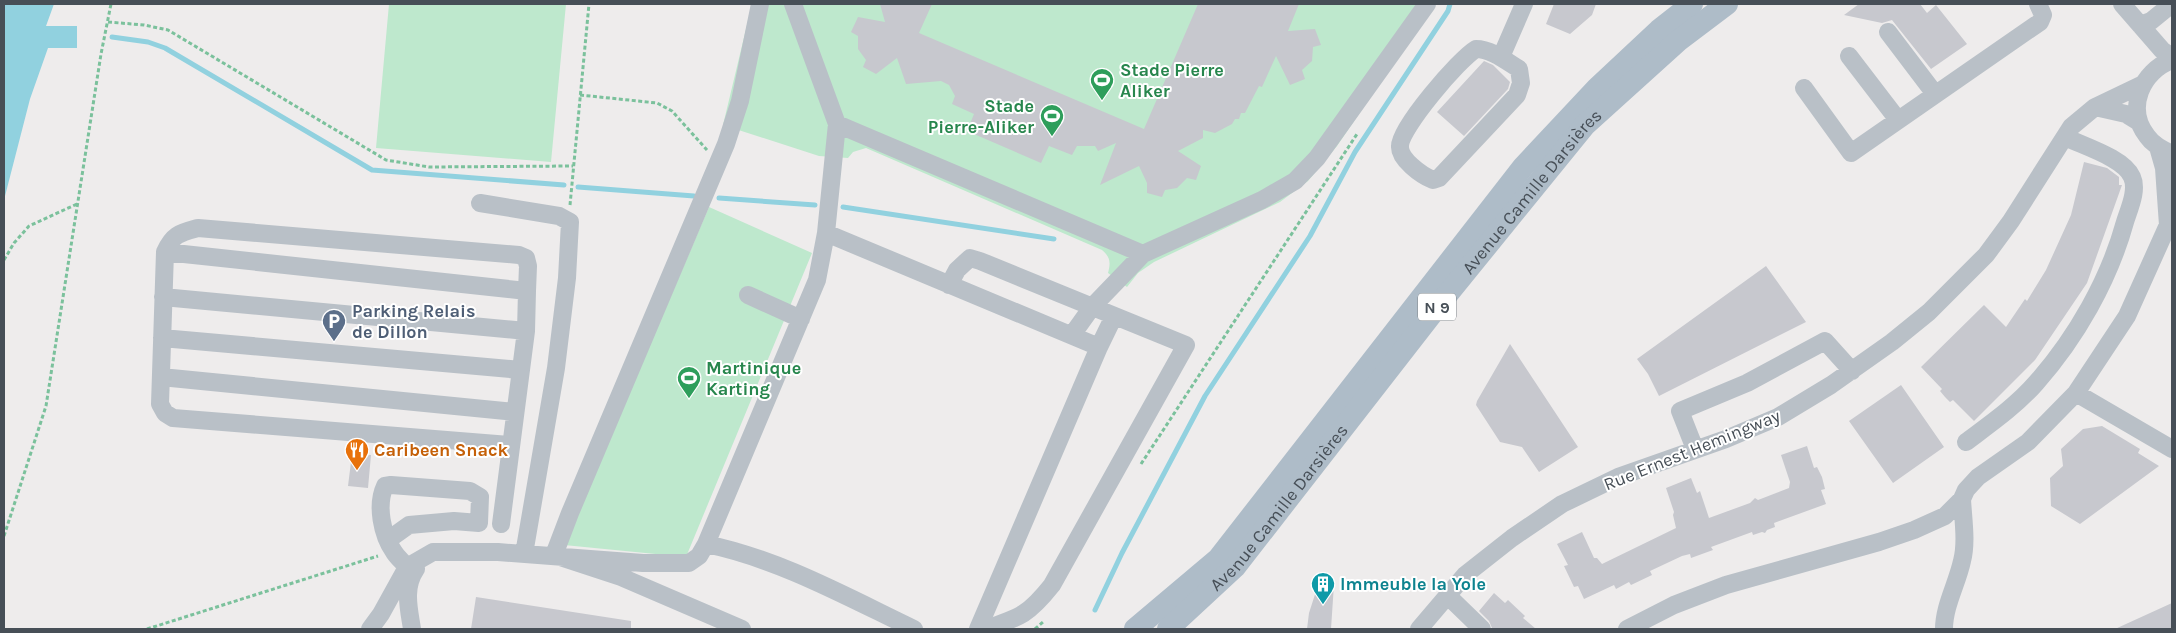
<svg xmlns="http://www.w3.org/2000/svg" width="2176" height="633" viewBox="0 0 2176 633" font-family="Karla,sans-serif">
  <rect width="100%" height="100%" fill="#eeecec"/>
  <!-- green -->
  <path fill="#bee8cd" d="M389,4H566L551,162L376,148Z
    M752,4H1434L1337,146L1308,181L1280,202L1154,262L1138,273L1127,287L1108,273C1111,262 1110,257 1102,250L866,148L853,152L848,158L819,156L723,125Z
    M709,207L812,253L686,557L564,545Z"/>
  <!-- water -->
  <path fill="#91d1df" d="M4,4H54L46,26H77V48H48L30,99L4,200Z"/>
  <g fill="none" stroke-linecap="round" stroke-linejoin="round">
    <!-- stream -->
    <path stroke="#91d1df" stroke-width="5" d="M112,37L148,42L165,48L372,170L564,185
      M578,187L694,196
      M719,198L815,205
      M843,207L1054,239
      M1095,610L1122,553L1205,396L1310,236L1355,152L1448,11L1450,4"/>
  </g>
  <!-- building -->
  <path fill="#c7c8ce" d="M880,4H932L919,33L1144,129L1198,4H1299L1288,31L1315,29L1321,45L1313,47L1312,61L1302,70L1305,79L1290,85L1276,56L1262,87L1259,86L1245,113H1241L1239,119H1235L1232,124L1215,133L1203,130V138L1178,151L1201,166L1196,180L1187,178L1177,188L1165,190L1162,197L1147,193V183L1139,166L1100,185L1116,143L1098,151L1095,146H1077L1072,155L1049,146L1041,163L967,131L974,114L952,104L955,96L949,85L941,81L906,84L897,58L876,74L863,67L866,60L858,49V36L851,32L858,17L885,22Z
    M1554,4H1596L1592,15L1570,34L1546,24Z
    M1859,4H1920L1927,13L1936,5L1967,44L1931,69L1892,20L1882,23L1844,15Z
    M1484,61L1493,65L1510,82L1508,89L1464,136L1437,112Z
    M2084,162L2107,168L2119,177V185H2122L2087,283L2035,360L1974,421L1953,400L1950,402L1945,397L1940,391L1942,389L1921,367L1984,305L2006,327L2025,299L2027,301L2046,270L2071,215Z
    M1766,266L1806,322L1659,396L1648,374L1637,359Z
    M1510,344L1578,447L1539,472L1522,447L1500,442L1476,405L1477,401Z
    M1901,385L1944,447L1893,483L1849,421Z
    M2102,426L2140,449L2138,453L2159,466L2080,524L2051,506L2050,478L2063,466L2061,449L2083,429Z
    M1807,446L1814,468L1817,467L1822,477L1825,489L1821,490L1826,504L1774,523L1775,527L1767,530L1765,533L1762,532L1753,535L1752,532L1711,547L1713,550L1691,558L1690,554L1682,556L1650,571L1652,575L1631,585L1629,582L1616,589L1614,585L1584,599L1578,586L1574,587L1564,566L1568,565L1557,544L1582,532L1594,558H1597L1602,564L1676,528L1673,515L1674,512L1666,488L1691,478L1697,493L1700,491L1709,518L1750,503L1755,498L1758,500L1789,488L1790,482L1781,455Z
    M352,454L371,455L368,488L348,486Z
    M1320,579L1326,585L1334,584L1331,629H1307L1309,613Z
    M1494,593L1505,603L1508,600L1525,616L1523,618L1536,629L1492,628L1489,621L1479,611Z
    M476,597L631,621V629H471Z
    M2172,603V629H2115Z"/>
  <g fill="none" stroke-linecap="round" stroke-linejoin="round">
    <!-- path -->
    <path stroke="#7bc19c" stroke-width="3" stroke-dasharray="4 2.5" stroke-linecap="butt" d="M108,22L144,25L168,30L386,160L429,167L573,166
      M580,95L657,103L672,111L707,150
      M570,205L589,4
      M4,260L14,243L29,226L77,204
      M1141,464L1357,134
      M4,536L46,406L101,54L111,4
      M147,629L378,556
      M1035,629L1043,622"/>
    <!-- minor -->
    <path stroke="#b9c0c7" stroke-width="18" d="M793,4L837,124L1143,254L1262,200L1295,181L1317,158L1427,4
      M2122,4L2162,50L2172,57
      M2140,25L2151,21L2172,4
      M1888,32L1935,94
      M1476,49C1491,49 1506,61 1519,69L1521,83L1517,95L1439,178L1433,180C1421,175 1399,159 1400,146C1400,128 1459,59 1476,49Z
      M1849,56L1898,120
      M1501,57L1524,4
      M2172,60C2142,71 2125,108 2147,136C2153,145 2163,150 2172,154
      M1804,88L1851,153L2040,22L2043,15L2038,4
      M2095,107L2126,114L2139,122
      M837,124L826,233L817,280L706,544C779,559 847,597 914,629
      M2158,147L2164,168L2168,225
      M480,203L559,216L570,222L567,278L556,368L524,554
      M826,233L1099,347L978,629
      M165,252L527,291L526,331L501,524
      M949,285L957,270L970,258L980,261L1186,345L1052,585C1029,614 1021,617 986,629
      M748,295L801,319
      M163,297L526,331
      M1072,335L1092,307L1143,254
      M162,338L521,370
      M1099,347L1114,316
      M161,377L515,412
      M2076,393L2172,449
      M1966,442C1990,424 2016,406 2036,383C2076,338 2109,280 2125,222C2129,209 2138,190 2132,177C2124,158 2083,146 2065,137
      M511,445L173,418L165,413L160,404L165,252C173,234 180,233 198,228L519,255L526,258L528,266L527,291
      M1695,449L1680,411L1747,383L1825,341L1852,371
      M388,540L409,525L454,521L479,523L480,497L470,491L391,485L385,486C376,505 382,535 394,552C397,557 403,562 407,567
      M1448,596L1482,629
      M370,629L381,614L407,567L433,552H498L643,563H689L699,556L706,544
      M412,629C409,609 403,588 416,569
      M742,629L621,577L554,555L570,513L726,144L740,101L760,4
      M1419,629L1465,575L1512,538L1562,504L1618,477L1726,439L1778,417L1831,385L1892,342L1929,312L1986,255L2011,221L2071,127L2095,107L2143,84
      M1627,629L1674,605L1726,585L1879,542L1914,530L1945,516L1962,499L1966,490L1978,477L2028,442L2076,393L2127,316L2172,216
      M1944,629C1944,606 1957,584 1962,561C1967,542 1963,519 1962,499"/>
    <!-- major -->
    <g stroke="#aebcc8" stroke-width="22">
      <path d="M1135,629L1218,559L1523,167L1597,88L1659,30L1692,4"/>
      <path id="s1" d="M1168,629L1235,567L1438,306L1585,125L1678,41L1727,4"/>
    </g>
  </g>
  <!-- icons -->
  <defs>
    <g id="stadium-pin" transform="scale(1.25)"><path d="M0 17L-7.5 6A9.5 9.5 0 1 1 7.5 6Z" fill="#2e9e5b" stroke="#fff"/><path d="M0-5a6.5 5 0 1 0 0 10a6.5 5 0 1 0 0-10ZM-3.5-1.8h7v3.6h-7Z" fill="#fff"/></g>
    <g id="parking-pin" transform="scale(1.25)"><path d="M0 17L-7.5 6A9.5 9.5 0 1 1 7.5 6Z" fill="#5c6f8a" stroke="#fff"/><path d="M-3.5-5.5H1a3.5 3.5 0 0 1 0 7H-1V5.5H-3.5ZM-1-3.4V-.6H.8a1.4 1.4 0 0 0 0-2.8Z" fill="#fff"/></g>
    <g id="restaurant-pin" transform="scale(1.25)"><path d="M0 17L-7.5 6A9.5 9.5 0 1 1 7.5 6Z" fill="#e8710a" stroke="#fff"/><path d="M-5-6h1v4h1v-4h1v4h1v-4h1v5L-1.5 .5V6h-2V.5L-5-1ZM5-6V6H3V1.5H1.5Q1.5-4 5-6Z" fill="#fff"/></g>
    <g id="building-pin" transform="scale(1.25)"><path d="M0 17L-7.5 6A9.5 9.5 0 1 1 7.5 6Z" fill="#0f9aa8" stroke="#fff"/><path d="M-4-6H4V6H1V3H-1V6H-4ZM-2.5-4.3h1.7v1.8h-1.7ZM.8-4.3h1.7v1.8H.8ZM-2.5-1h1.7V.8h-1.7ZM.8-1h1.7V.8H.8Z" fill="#fff"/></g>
  </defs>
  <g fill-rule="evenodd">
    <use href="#stadium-pin" x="1102" y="80"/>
    <use href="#stadium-pin" x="1052" y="116"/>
    <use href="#parking-pin" x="334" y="321"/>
    <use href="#stadium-pin" x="689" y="378"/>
    <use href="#restaurant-pin" x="357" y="450"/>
    <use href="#building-pin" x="1323" y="584"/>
  </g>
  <g text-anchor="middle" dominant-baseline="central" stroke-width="4" stroke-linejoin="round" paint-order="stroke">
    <!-- shield labels -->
    <rect fill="#fff" stroke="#7e8489" stroke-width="1" x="1418" y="293.5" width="38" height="27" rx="4"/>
    <g font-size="16" font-weight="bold" fill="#474f57">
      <text x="1437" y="307">N 9</text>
    </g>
    <!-- leisure labels -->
    <g font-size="18" font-weight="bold" fill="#27864d" stroke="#fff" text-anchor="start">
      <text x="1120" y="70">Stade Pierre<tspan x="1120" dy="21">Aliker</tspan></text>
      <text x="1034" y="106" text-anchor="end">Stade<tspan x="1034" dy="21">Pierre-Aliker</tspan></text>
      <text x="706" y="368">Martinique<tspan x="706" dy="21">Karting</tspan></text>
    </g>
    <!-- street labels -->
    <g font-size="18" fill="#474f57" stroke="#fff">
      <text stroke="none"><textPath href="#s1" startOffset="570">Avenue Camille Darsières</textPath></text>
      <text transform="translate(1692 450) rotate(-22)">Rue Ernest Hemingway</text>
      <text stroke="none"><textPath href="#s1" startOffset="165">Avenue Camille Darsières</textPath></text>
    </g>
    <!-- service labels -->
    <g font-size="18" font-weight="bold" fill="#4e5e75" stroke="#fff" text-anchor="start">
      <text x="352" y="311">Parking Relais<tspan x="352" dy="21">de Dillon</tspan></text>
    </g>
    <!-- food labels -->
    <g font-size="18" font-weight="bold" fill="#c56008" stroke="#fff" text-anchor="start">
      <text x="374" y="450">Caribeen Snack</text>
    </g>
    <!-- culture labels -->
    <g font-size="18" font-weight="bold" fill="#0d838f" stroke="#fff" text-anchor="start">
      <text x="1340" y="584">Immeuble la Yole</text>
    </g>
  </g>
  <!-- border -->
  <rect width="2176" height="633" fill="none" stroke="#474f57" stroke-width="10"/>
</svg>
